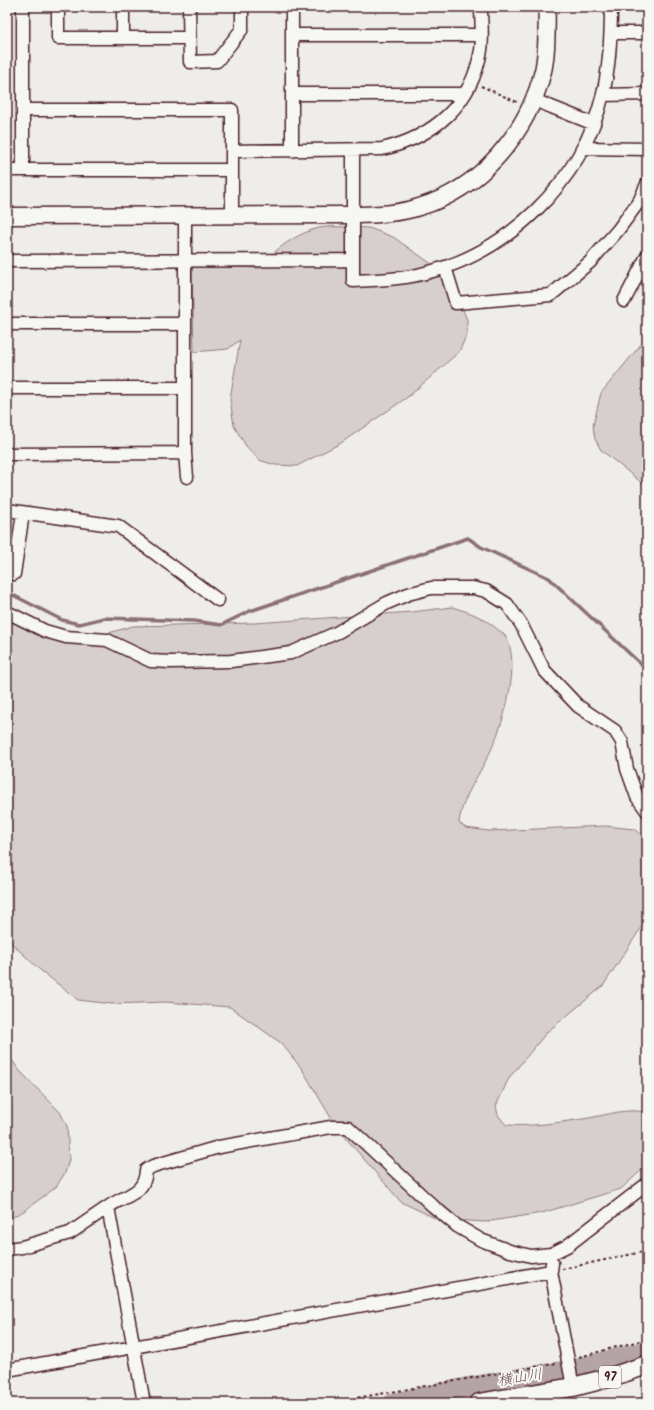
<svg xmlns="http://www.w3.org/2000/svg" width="654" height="1410" viewBox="0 0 654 1410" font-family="Kalam,'Klee One',sans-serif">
  <rect width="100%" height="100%" fill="#efedea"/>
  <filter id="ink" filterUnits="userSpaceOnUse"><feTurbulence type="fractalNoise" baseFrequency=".025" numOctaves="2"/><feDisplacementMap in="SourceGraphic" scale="8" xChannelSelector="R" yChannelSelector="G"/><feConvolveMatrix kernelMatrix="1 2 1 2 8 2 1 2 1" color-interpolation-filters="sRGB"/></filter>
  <g filter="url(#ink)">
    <!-- green -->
    <path fill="#d7cfce" stroke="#90777c" d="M347,227L369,228L393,237L436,267L462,307L467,320V334L459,352L409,396L341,443L297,466L275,465L259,460L246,446L234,426L230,399L240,340L228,349L194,352L192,269L194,266L261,268C273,249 298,233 319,228C328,226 338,227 347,227Z
      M647,337V487L601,450L595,439L593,426L601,393Z
      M452,607C471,613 480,615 496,628C498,630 503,633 505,635C522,663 504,721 492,748C481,773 462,796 459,823L466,828L489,831L606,826L634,829L647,840V916L639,931L603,986L547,1032L509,1078L496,1106L498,1115L506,1125C534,1127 561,1122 589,1118C607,1115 629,1107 647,1113V1165L621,1189L542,1213L485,1222L437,1219L401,1202L337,1128L302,1069L281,1043L230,1007L165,1002L113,1004L78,1000L39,969L7,939V615L84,640L133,626L254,623L412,612Z
      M7,1053L19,1070L60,1112L67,1126L69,1160L65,1173L56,1187L24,1211L7,1220Z"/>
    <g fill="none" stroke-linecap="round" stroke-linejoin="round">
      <!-- stream -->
      <path stroke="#8a6f74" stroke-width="3.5" d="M7,592L62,620L79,624L104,618L194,621L221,625L250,611L468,538L481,547L549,578L647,670"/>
      <!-- river -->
      <path stroke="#b4a4a5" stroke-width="20" d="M393,1403L468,1387L579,1368L647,1351"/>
      <!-- street casing -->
      <g stroke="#4a1f2b" stroke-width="15">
        <path id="street" d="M23,7V170
          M58,7V38H123V7
          M189,7L190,62L217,61L242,29V7
          M611,33H647
          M292,35H481
          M123,38H189
          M292,94H464
          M603,95L647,94
          M534,100L594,124
          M23,110H232V216
          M583,148L647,149
          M232,151L382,149C434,137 472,104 481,50C483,36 481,21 481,7
          M292,151V7
          M353,151V281C374,280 396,280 417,275C506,256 582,183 603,94C610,65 611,37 611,7
          M7,170H232
          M7,261L353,260
          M445,267L456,303L551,295L590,262L618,230L640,200L647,184
          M624,301L647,256
          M7,324H185
          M7,388H185
          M185,453L187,477
          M7,454L185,453V215
          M7,510L118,526L218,600
          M7,571L14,574L23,513
          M7,612L45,631L66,637L107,640L151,661L170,662L231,661L291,653L338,632L387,603L408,594L431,588H473L486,591L507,604L521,624L544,670L578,706L615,731L622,742L627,769L637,797L647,811
          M7,1249L22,1247L70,1233L108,1207
          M552,1263L551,1271L573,1387
          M7,1370L551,1271
          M144,1403L108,1207C126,1194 145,1195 146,1170L153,1166L219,1147L331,1127H348L433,1206L457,1226L481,1240L510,1251L531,1256L551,1254L567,1246L647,1184"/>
      </g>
      <!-- secondary casing -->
      <g stroke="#4a1f2b" stroke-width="19">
        <path id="secondary" d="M7,216L353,215C375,215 398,214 419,207C481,189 528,132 543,71C548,50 546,28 547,7"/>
      </g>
      <!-- primary casing -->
      <g stroke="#4a1f2b" stroke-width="21">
        <path id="primary" d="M479,1403L573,1387L608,1378L647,1365"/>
      </g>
      <!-- path -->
      <path stroke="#4a1f2b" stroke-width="2" stroke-dasharray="3 3" stroke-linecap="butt" d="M481,86L519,103
        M562,1269L647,1251
        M579,1357L647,1339
        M328,1403L558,1363"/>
      <!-- street -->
      <use href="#street" stroke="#f6f6f2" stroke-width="12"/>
      <!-- secondary -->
      <use href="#secondary" stroke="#f6f6f2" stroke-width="16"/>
      <!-- primary -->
      <use href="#primary" stroke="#f6f6f2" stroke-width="18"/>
    </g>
  </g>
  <g text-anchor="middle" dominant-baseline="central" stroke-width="4" stroke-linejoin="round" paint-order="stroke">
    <!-- shield labels -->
    <rect fill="#f6f6f2" stroke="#7e6067" stroke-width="1" x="599" y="1366" width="22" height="22" rx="3"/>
    <g font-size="13" font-weight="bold" fill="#4a1f2b">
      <text x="610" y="1377">97</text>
    </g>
    <!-- water labels -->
    <g font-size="15" font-style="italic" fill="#6f4e56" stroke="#f6f6f2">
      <text transform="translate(520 1378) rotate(-9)">横山川</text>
    </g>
  </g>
  <!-- margin -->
  <rect width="654" height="1410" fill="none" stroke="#f6f6f2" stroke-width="24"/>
  <rect x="12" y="12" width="630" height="1386" fill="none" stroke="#4a1f2b" stroke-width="1.5" filter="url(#ink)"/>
</svg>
